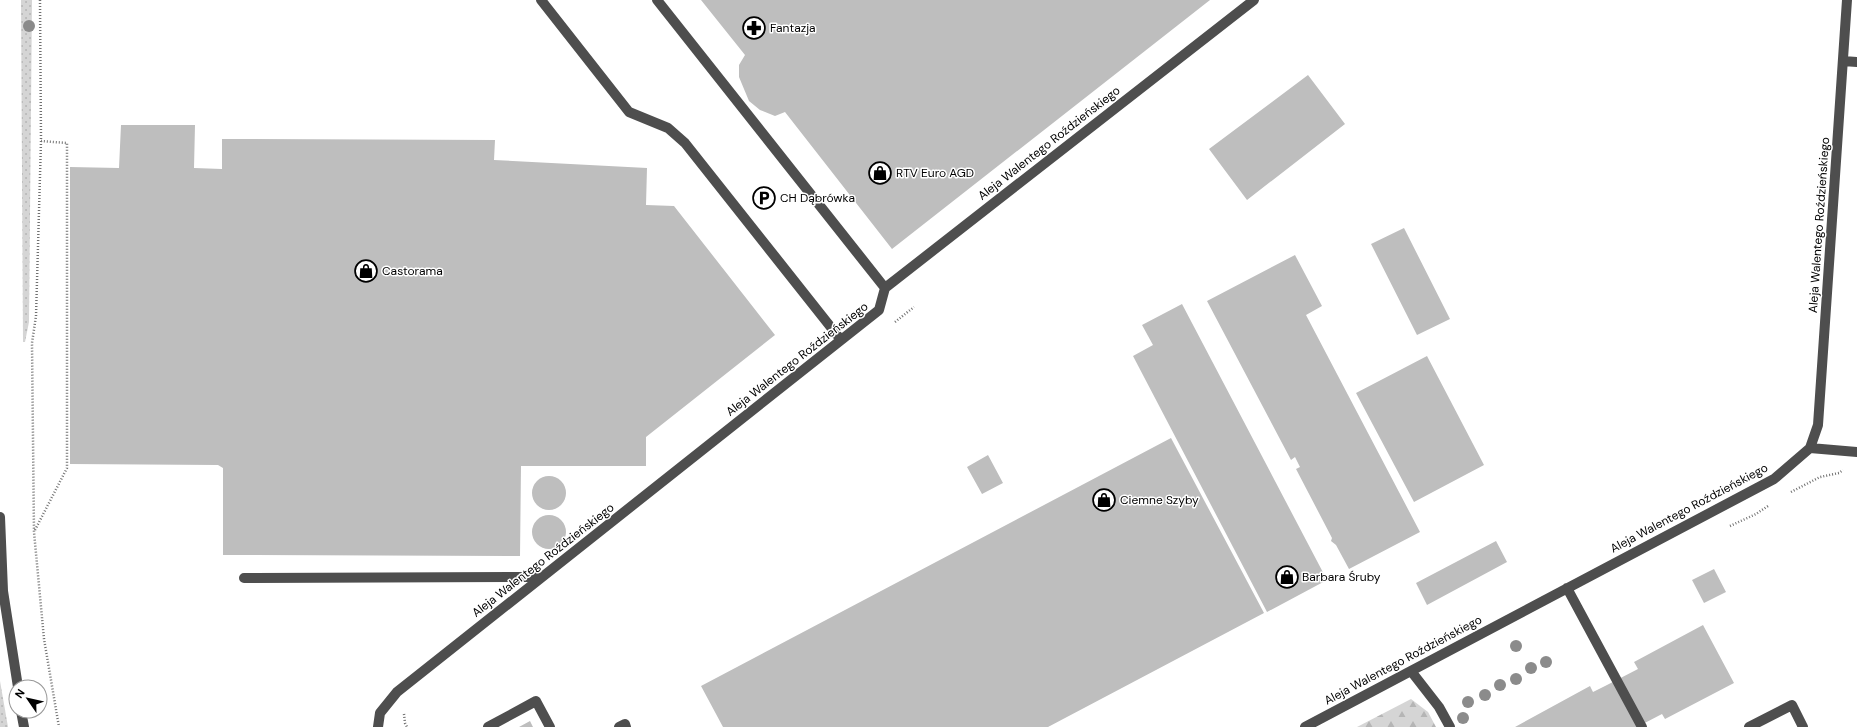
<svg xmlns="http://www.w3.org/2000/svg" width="1857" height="727" viewBox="0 0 1857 727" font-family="'DM Sans',sans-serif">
  <defs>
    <pattern id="grass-dots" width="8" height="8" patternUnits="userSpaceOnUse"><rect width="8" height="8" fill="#d5d5d5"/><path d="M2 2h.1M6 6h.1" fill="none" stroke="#b5b5b5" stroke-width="1.8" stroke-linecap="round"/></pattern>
    <pattern id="forest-firs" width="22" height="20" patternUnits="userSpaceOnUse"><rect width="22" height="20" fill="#d5d5d5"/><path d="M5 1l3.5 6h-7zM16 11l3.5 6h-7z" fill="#b5b5b5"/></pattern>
  </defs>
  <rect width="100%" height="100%" fill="#fff"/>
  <!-- grass -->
  <path fill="url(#grass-dots)" d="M21,0H32L29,322L25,342H23Z
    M0,681L8,727H0Z"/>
  <!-- forest -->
  <path fill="url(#forest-firs)" d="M1411,699L1428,712L1436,727H1357Z"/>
  <!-- building -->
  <path fill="#bebebe" d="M701,0H1210L892,249L785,112L775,116L760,110L749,101L739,77V65L745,55Z
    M1308,75L1345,124L1247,200L1209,149Z
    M121,125H195L194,168L222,169V139L495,140L494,160L647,168L646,205L674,206L775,335L646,437V466H521L520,556L223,555V468L218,465L70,464V167L119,168Z
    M1404,228L1450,319L1417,335L1371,244Z
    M1295,255L1322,306L1306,315L1420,532L1349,569L1336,545L1331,541L1332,538L1296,469L1300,467L1295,457L1291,460L1207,301Z
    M1182,304L1327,580L1267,612L1133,356L1153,345L1142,325Z
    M1427,356L1484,465L1414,502L1356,393Z
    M1171,438L1264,613L1048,727H723L701,686Z
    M988,455L1003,483L982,494L967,467Z
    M532 493a17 17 0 1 1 34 0a17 17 0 1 1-34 0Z
    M532 532a17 17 0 1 1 34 0a17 17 0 1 1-34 0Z
    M1496,541L1507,562L1427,605L1416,583Z
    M1714,569L1726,592L1704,603L1692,580Z
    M1703,625L1734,683L1665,719L1662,714L1637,727H1515L1590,686L1593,692L1607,685L1638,669L1634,662Z
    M530,721L533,727H519Z"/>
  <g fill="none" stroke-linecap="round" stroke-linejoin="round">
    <!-- path -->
    <path stroke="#707070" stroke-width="2.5" stroke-dasharray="1 2" stroke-linecap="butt" d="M40,0L41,141L36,316L32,343L34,532L44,639L59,727
      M895,322L914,307
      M1791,492L1820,477L1839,473L1843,470
      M1730,526L1756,514L1768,506
      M35,530L67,468V143L41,141
      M404,714L405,723L407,727"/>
    <!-- minor -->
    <path stroke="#4e4e4e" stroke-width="10" d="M541,0L629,112L668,128L685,143L841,340
      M657,0L885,288
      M1843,61L1857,62
      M1810,448L1857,452
      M0,517L3,591L18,687
      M244,578L542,577
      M1567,588L1642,727
      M1411,671L1439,707L1450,727
      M21,711L24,727
      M378,727L380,713L397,692L879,310L885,288L1254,0
      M488,727L536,701L550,727
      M619,727L625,724L626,727
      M1305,727L1774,479L1810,448L1818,425L1847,0
      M1749,727L1792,705L1803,727"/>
  </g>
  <!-- trees -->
  <g fill="#8b8b8b">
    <circle cx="29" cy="26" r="6"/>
    <circle cx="1516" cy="646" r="6"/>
    <circle cx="1546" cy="662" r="6"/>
    <circle cx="1531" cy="668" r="6"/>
    <circle cx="1516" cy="679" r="6"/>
    <circle cx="1500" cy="685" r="6"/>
    <circle cx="1485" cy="695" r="6"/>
    <circle cx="1468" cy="702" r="6"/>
    <circle cx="1463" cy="718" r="6"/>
  </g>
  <!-- icons -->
  <defs>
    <g id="pharmacy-ring" transform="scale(1.15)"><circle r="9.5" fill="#fff" stroke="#000" stroke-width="1.5"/><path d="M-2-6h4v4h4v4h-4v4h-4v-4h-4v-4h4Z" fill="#000"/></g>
    <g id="shop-ring" transform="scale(1.15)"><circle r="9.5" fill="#fff" stroke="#000" stroke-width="1.5"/><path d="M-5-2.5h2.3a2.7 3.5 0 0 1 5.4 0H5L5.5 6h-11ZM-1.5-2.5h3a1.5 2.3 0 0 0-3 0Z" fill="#000"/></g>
    <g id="parking-ring" transform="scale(1.15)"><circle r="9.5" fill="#fff" stroke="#000" stroke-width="1.5"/><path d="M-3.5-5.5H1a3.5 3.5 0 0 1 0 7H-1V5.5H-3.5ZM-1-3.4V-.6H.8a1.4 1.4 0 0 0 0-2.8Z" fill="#000"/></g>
  </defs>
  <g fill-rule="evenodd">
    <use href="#pharmacy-ring" x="754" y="28"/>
    <use href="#shop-ring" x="880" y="173"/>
    <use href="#parking-ring" x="764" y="198"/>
    <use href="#shop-ring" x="366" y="271"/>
    <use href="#shop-ring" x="1104" y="500"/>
    <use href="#shop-ring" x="1287" y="577"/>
  </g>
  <g text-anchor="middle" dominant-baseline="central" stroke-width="3" stroke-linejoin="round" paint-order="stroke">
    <!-- poi labels -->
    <g font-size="12" fill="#000" stroke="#fff" text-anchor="start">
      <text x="770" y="28">Fantazja</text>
      <text x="896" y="173">RTV Euro AGD</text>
      <text x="780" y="198">CH Dąbrówka</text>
      <text x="382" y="271">Castorama</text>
      <text x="1120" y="500">Ciemne Szyby</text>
      <text x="1302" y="577">Barbara Śruby</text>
    </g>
    <!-- street labels -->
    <g font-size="12" fill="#000" stroke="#fff">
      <text transform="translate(1049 143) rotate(-38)">Aleja Walentego Roździeńskiego</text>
      <text transform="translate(1819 225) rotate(-86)">Aleja Walentego Roździeńskiego</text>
      <text transform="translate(797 359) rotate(-38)">Aleja Walentego Roździeńskiego</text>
      <text transform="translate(1689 508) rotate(-28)">Aleja Walentego Roździeńskiego</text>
      <text transform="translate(543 560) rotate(-38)">Aleja Walentego Roździeńskiego</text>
      <text transform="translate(1403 660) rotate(-28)">Aleja Walentego Roździeńskiego</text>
    </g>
  </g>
  <!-- north arrow -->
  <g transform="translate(28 699) rotate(304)"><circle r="19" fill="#ffffff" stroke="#999999"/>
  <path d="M0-3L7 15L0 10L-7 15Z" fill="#000000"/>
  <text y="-6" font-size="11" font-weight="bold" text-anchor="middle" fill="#000000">N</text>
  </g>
</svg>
